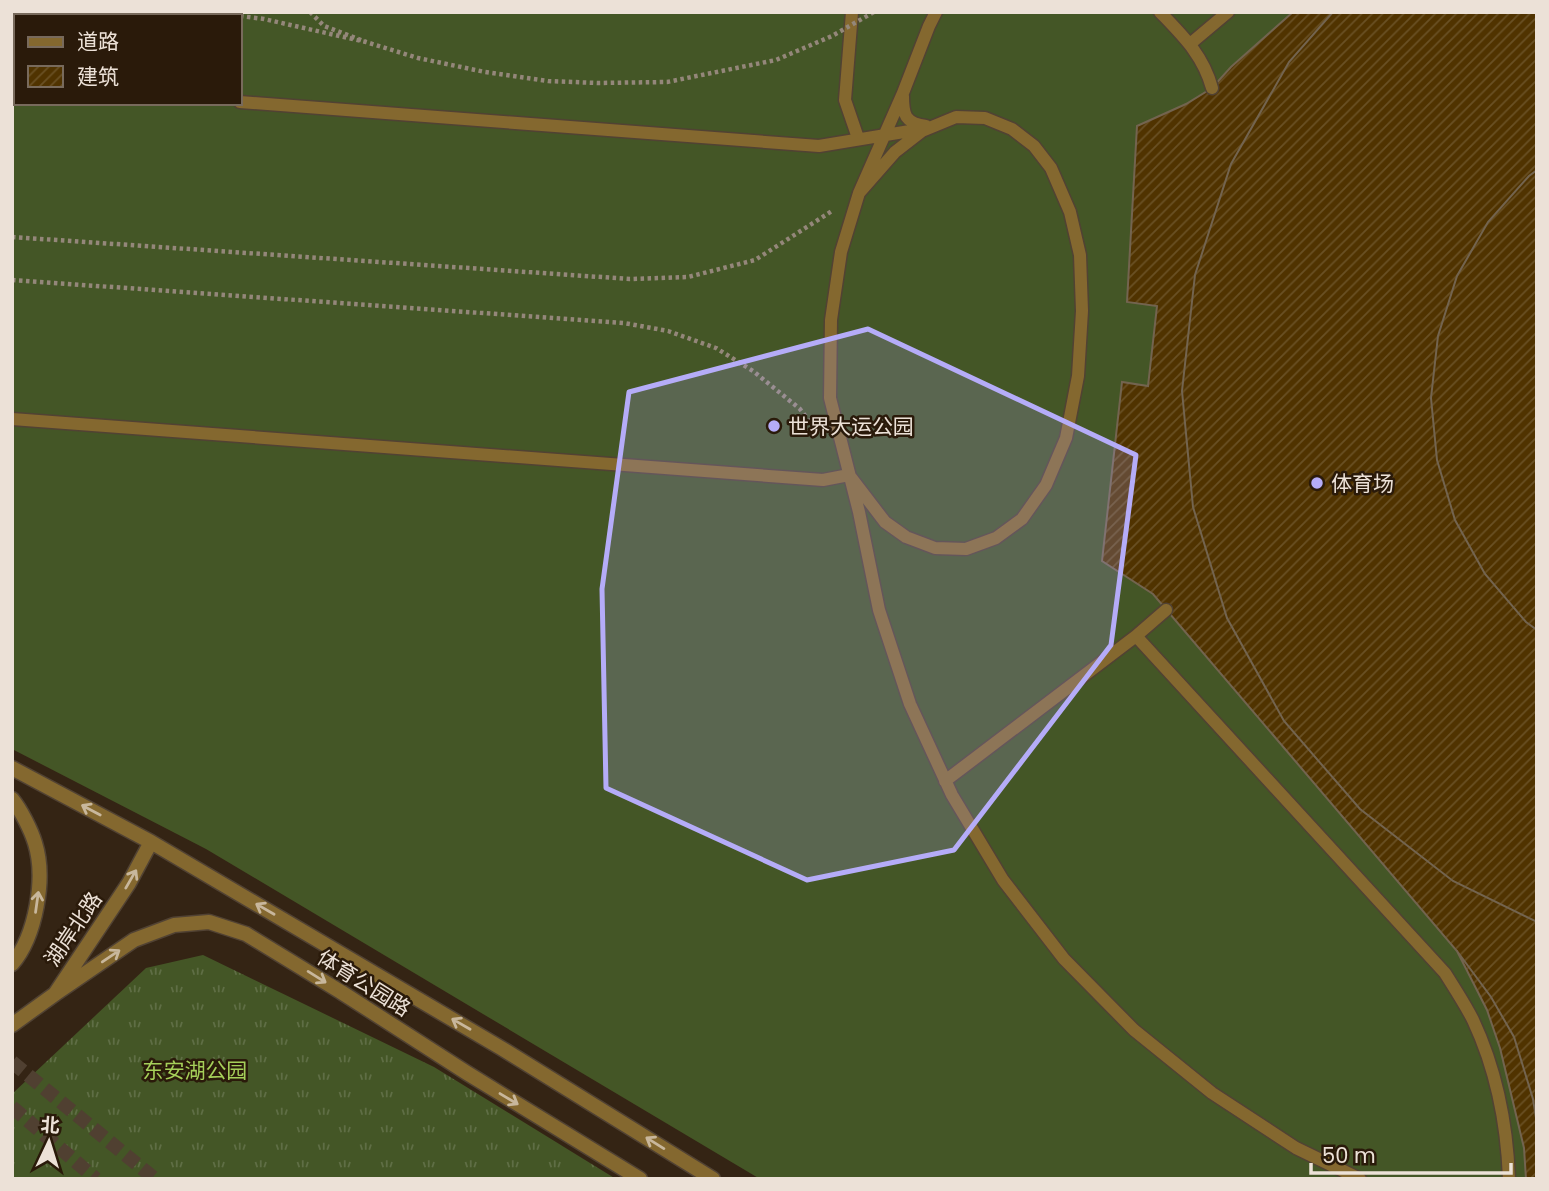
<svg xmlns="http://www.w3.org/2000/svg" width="1549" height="1191" viewBox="0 0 1549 1191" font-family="Poppins,'Noto Sans SC',sans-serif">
  <defs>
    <pattern id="grass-tufts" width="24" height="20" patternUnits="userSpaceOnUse" patternTransform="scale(1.75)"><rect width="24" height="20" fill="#445626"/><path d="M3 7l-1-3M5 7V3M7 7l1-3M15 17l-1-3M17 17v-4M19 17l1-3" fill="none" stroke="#5f6e45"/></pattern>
    <pattern id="building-hatch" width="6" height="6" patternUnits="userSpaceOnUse" patternTransform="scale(1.75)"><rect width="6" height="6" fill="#503300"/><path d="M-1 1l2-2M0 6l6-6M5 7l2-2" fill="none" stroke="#695024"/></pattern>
  </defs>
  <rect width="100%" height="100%" fill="#342414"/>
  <!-- grass -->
  <path fill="url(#grass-tufts)" d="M203,955L434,1067L616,1179H12V1094L146,968Z"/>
  <!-- pitch -->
  <path fill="#445626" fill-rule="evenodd" d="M12,12H1537V1179H760L206,849L12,749ZM16,16H240V103H16Z"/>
  <!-- building -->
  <path fill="url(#building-hatch)" stroke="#73644f" stroke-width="2" d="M12,12H167L159,16H16V54H12Z
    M1293,12H1537V1124L1533,1099L1514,1037L1491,997L1457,951L1153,594L1102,561L1122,382L1148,386L1157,306L1127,302L1137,126L1186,104L1212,88L1231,67Z
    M1333,12H1537V170L1529,176L1488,222L1457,276L1438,336L1431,398L1437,460L1455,520L1485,574L1526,622L1537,630V922L1453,881L1360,809L1284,721L1227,618L1193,507L1182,391L1195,275L1231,164L1289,62Z
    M1457,951L1491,997L1514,1037L1533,1099L1537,1124V1179H1526L1524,1148L1500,1048L1487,1010Z"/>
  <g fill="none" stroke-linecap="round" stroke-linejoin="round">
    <!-- secondary-tunnel -->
    <path stroke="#504031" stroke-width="14" stroke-dasharray="14 7" stroke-linecap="butt" d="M12,1062L155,1179
      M12,1107L96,1179"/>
    <!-- service casing -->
    <g stroke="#514233" stroke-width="15">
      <path id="service" d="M80,12L124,15L130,12
        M852,12L845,100L858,138
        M936,12L929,26L903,93L859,193L841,252L831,320L830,398L859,512L879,610L910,704L952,795L1003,880L1064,959L1134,1030L1212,1093L1296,1148L1360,1179
        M1160,12C1183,36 1203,55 1212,88
        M1190,44L1228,12
        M12,85H16
        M903,96C903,115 905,123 926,126
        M240,102L819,146L922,129
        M12,419L823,480L849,475L885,522L906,537L935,548L966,549L996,538L1022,519L1046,485L1066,438L1078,376L1082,311L1080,255L1070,212L1051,168L1034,146L1012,129L985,118L956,117L922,131L895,152L859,193
        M1136,636L1445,973C1455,989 1465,1004 1473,1020C1496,1069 1507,1125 1509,1179
        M945,781L1136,636L1166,610"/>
    </g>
    <!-- tertiary casing -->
    <g stroke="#514233" stroke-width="17">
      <path id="tertiary" d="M12,768L151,842L501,1048L713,1179
        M12,799C21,810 31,830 35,843C46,878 36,936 12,964
        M55,994L134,940L174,925L209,922L246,934L341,992L467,1073L640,1179
        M12,1025L55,994L129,883L151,842"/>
    </g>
    <!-- path -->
    <path stroke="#94877a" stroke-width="4.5" stroke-dasharray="3.5 3.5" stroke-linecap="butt" d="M310,12L324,26L366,42
      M179,16H233
      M12,237L630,279L688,277L755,260L832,211
      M12,280L624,323L668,331L716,348L753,371L800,409L818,433"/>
    <!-- service -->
    <use href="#service" stroke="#84682f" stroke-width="12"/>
    <!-- tertiary -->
    <use href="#tertiary" stroke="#84682f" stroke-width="14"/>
    <!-- path-bridge -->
    <path stroke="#94877a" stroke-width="4.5" stroke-dasharray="3.5 3.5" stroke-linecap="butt" d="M240,16L264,19L366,42L418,58L485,72L548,81L598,83L667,82L776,60L832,36L874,12"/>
  </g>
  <!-- one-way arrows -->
  <defs><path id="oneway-shaft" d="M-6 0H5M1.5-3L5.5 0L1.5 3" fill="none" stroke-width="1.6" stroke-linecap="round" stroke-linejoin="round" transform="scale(1.75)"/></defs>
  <g stroke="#c8b79c">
    <use href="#oneway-shaft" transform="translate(91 810) rotate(-152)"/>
    <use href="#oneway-shaft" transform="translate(131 879) rotate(-60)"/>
    <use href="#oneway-shaft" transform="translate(37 902) rotate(-82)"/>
    <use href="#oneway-shaft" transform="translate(265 909) rotate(-150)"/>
    <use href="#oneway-shaft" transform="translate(111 956) rotate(-34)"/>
    <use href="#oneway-shaft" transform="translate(317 977) rotate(32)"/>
    <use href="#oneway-shaft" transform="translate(461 1024) rotate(-150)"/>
    <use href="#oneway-shaft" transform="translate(509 1099) rotate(31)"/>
    <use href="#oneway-shaft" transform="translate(655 1143) rotate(-148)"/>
  </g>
  <!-- marked area -->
  <path fill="#b5acf8" fill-opacity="0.2" stroke="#b5acf8" stroke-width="5" stroke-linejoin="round" d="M868,329L1136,455L1111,645L954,850L807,880L606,788L602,589L629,392Z"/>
  <!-- markers -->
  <g fill="#b5acf8" stroke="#2a1a0a" stroke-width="2.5">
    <circle cx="774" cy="426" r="7"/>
    <circle cx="1317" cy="483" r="7"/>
  </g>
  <g text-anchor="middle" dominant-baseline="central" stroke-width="5" stroke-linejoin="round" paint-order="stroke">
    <!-- poi labels -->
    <g font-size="21" fill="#ece1d7" stroke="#2a1a0a" text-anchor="start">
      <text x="788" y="426">世界大运公园</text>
      <text x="1331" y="483">体育场</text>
    </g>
    <!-- street labels -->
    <g font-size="21" fill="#ece1d7" stroke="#2a1a0a">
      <text transform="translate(73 929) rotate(-56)">湖岸北路</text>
      <text transform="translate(364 983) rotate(32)">体育公园路</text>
    </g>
    <!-- park labels -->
    <g font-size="21" fill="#a5cf59" stroke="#2a1a0a">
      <text x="195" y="1070">东安湖公园</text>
    </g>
  </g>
  <!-- border -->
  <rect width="1549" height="1191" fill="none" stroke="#ece1d7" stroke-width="28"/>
  <!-- legend -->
  <rect x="14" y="14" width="228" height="91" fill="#2a1a0a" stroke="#786a5c" stroke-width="2"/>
  <rect x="28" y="37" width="35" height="10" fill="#84682f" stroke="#786a5c" stroke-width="2"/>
  <text x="77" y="49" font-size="21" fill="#ece1d7">道路</text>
  <rect x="28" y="66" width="35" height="21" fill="url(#building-hatch)" stroke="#786a5c" stroke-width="2"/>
  <text x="77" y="84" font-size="21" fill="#ece1d7">建筑</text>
  <!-- north arrow -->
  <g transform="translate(49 1142) rotate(4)" stroke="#2a1a0a" stroke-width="5" paint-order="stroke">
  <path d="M0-5L12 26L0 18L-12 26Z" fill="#ece1d7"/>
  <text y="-10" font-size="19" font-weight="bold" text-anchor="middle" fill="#ece1d7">北</text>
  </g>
  <!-- scale -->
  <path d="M1311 1163v10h200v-10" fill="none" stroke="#ece1d7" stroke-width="3.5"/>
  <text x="1322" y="1163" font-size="21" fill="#ece1d7" stroke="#2a1a0a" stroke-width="5" paint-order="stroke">50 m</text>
</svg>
